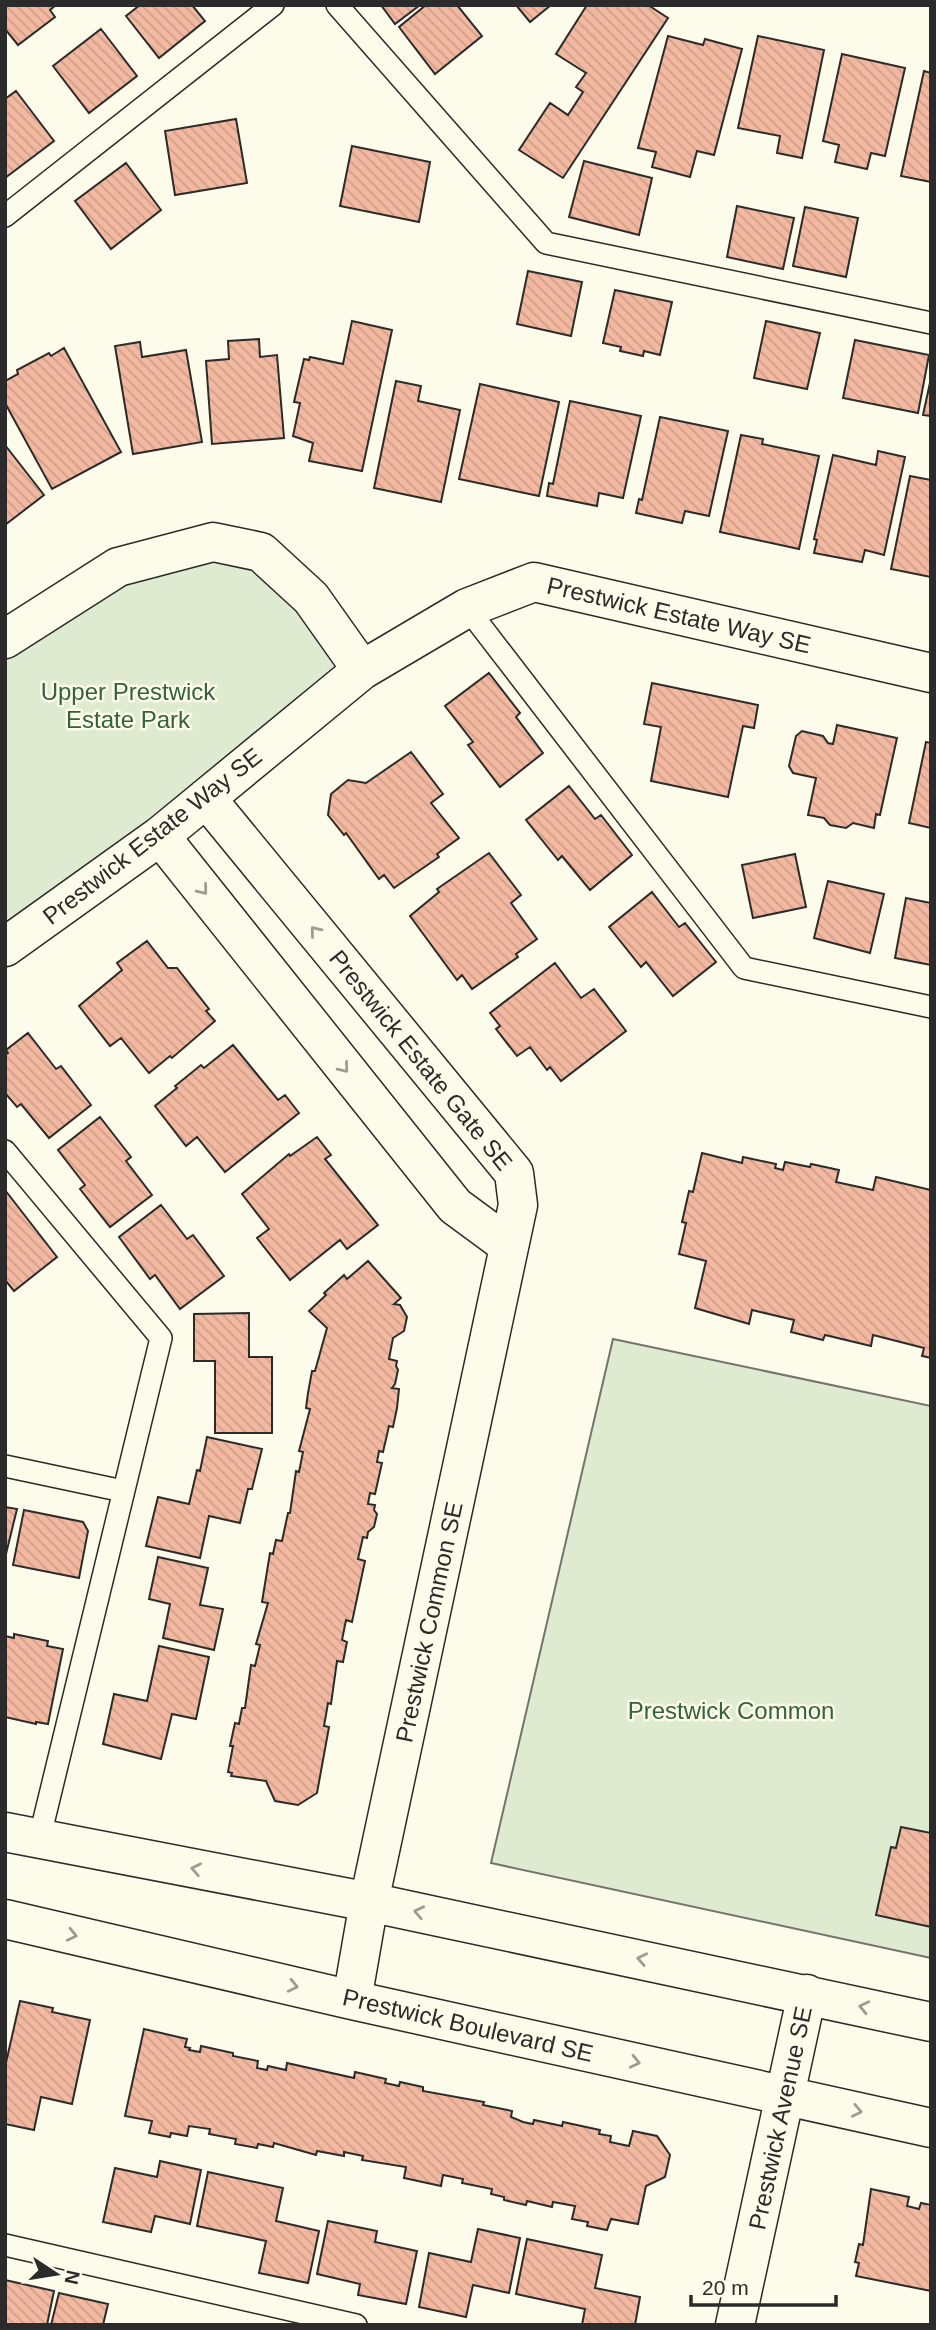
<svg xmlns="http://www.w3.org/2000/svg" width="936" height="2330" viewBox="0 0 936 2330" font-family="Helvetica,sans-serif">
  <defs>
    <pattern id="building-back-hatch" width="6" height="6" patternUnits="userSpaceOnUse" patternTransform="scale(1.75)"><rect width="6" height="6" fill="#f2b8a0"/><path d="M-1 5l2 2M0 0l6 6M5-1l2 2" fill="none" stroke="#d09e8a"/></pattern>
  </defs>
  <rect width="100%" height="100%" fill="#fdfbea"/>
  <!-- park -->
  <path fill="#deebd1" stroke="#74746e" stroke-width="2" d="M261,552L362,670L5,947V639L118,567Z
    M613,1339L931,1406V1958L491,1863Z"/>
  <!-- building -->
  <path fill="url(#building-back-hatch)" stroke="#2b2b2b" stroke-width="2" d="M5,5H56L50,10L55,17L18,45L5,29Z
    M140,5H192L205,21L159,58L126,16Z
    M381,5H420L395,24Z
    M426,5H457L482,36L435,74L399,27Z
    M516,5H551L530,22Z
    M587,5H648L668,18L563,178L519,150L550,103L568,115L583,92L576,87L586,73L556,54Z
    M101,29L137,76L89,113L53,66Z
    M668,36L703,45L705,39L742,49L714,155L697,151L690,177L652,167L656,152L638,148Z
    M758,36L824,50L802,158L777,153L780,136L738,128Z
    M842,54L905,68L885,156L871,153L867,169L835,162L839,145L823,141Z
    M924,71L931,73V182L901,176Z
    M16,91L54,141L5,178V99Z
    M236,119L247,183L175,195L165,131Z
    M352,146L430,162L419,222L340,206Z
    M584,161L652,178L639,235L569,217Z
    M126,163L161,210L111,249L75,201Z
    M737,206L794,218L783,269L727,257Z
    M805,207L858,218L846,277L793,266Z
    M528,271L582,282L571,336L517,324Z
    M615,290L672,302L660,355L644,351L643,356L620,351L621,347L603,343Z
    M352,321L392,330L362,471L309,461L313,443L293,436L300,403L294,402L304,359L309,360L310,357L343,364Z
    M766,321L820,333L807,389L754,378Z
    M259,339L260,357L277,355L284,438L212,444L206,361L229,359L228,341Z
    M855,340L929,355L918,413L843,398Z
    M140,342L142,357L186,350L202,442L133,454L115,346Z
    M64,348L121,452L52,489L5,403V381L18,374L17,370L49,353L51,356Z
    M931,378V416L923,415Z
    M396,381L421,386L418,401L460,410L441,502L374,488Z
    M480,384L559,402L539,496L459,479Z
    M570,401L641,416L623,498L599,493L597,506L547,496L549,483L553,484Z
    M660,417L728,431L709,516L685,511L682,523L636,513L639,499L642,500Z
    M741,435L763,439L762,444L819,456L799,549L720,532Z
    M5,445L44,495L5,525Z
    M878,451L905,457L884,555L865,550L862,562L814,553L817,540L814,539L833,455L876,465Z
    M910,476L931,480V577L891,569Z
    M489,673L520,713L516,717L543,753L500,787L468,745L473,742L445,706Z
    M652,683L758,705L754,728L743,726L728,797L651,781L661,727L644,724Z
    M837,725L897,738L880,815L876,814L874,828L853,823L846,828L830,825L824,818L808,815L816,778L793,773L789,766L796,736L802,731L823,736L828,743L833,744Z
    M926,742L931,743V828L909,823Z
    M411,752L443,794L431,803L459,838L437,854L439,857L394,888L384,875L379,879L346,833L344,835L328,815L331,794L348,780L366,783Z
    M569,786L595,819L601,815L632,855L590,890L562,856L558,860L526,820Z
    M489,853L521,895L511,903L537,939L516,954L518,957L472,989L462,975L457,980L410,916L439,892L437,889Z
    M795,854L806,907L753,918L742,865Z
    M828,881L884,894L870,953L814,938Z
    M652,892L679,927L685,923L716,962L673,996L646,962L641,967L609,927Z
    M906,898L931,903V965L895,958Z
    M147,941L168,968H177L209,1009L206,1011L215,1021L172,1058L170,1056L149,1073L121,1038L110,1046L79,1006L122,970L117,963Z
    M555,963L581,998L594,989L626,1031L561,1081L550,1067L547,1070L530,1047L517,1056L496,1029L500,1026L490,1013Z
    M28,1033L56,1069L61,1066L91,1105L49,1138L21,1104L17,1107L5,1093V1055L8,1053L6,1050Z
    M233,1045L278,1100L285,1095L299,1113L225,1172L197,1137L186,1146L155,1106L177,1088L175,1086L201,1065L204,1068Z
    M100,1117L131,1157L126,1161L152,1195L110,1227L80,1189L85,1185L58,1150Z
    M317,1137L331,1155L325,1159L378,1225L347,1249L340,1240L290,1280L257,1238L269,1229L242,1194L289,1154L290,1156Z
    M702,1153L742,1163L743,1157L776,1164L775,1168L783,1170L785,1162L810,1167L811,1164L839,1170L836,1182L873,1190L876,1177L931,1190V1358L922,1356L924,1348L873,1335L871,1346L825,1335L823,1340L791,1332L794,1320L752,1310L749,1324L695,1308L706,1261L679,1254L686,1223L682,1222L689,1191L693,1192Z
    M5,1190L57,1257L14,1291L5,1280Z
    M161,1205L187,1239L193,1235L224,1276L180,1309L155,1275L150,1279L119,1237Z
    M368,1261L401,1298L394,1304L400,1305L407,1317L404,1331L393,1338L389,1359L397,1361L396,1366L398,1370L395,1384L392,1388L399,1389L397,1408L393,1427L389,1426L383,1452L379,1451L377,1462L382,1463L375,1494L370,1493L368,1504L375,1505L374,1510L377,1514L374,1527L368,1532L367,1538L363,1537L358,1559L365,1561L352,1622L346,1620L342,1640L347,1642L343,1662L337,1661L331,1704L328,1703L324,1726L329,1727L317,1793L298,1805L275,1801L266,1781L231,1776L232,1773L228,1772L233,1746H230L235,1723L239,1724L242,1708H245L251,1665L255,1666L260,1645L256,1644L268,1603L262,1602L270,1553L273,1554L276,1540L282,1541L288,1513H290L296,1471L299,1472L303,1452L299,1451L310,1409L306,1408L308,1393L312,1371H315L327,1328L309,1311L326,1295L324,1293L344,1275L347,1279Z
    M249,1313V1357H272V1433H215V1361H194V1314Z
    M207,1437L262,1449L252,1489H248L240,1523L209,1516L200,1558L146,1546L158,1497L189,1504L197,1470L200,1471Z
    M5,1507L17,1509L5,1558Z
    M24,1510L83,1522L88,1531L79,1578L13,1565Z
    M158,1557L208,1568L200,1605L223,1609L214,1650L163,1638L170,1604L149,1599Z
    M14,1634L48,1641L47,1646L63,1649L48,1724L36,1722V1724L5,1717V1636L14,1638Z
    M159,1646L209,1657L196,1719L172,1714L161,1759L103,1744L114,1694L147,1701Z
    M901,1827L931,1833V1927L876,1915L891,1847L896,1848Z
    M20,2001L53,2008L52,2012L90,2020L72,2104L41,2097L34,2130L5,2124V2067Z
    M144,2029L187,2039L185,2047L190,2048L189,2050L200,2052L201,2046L233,2053V2056L258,2061L257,2068L267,2070L268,2066L286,2070L287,2063L354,2078L355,2072L386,2079L385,2083L399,2086L400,2082L423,2087V2091L484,2102L483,2105L512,2111L511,2117L523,2122L533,2124L534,2120L562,2126L563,2122L600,2130L599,2134L611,2136L610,2142L629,2146L633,2131L657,2136L670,2155L665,2177L646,2186L638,2224L611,2219L607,2230L587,2226L588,2222L572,2219L575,2206L553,2202L552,2207L527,2201L526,2205L504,2200V2197L491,2194L492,2189L462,2183L463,2179L443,2175L441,2186L404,2178L406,2167L362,2160L363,2156L344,2152V2156L317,2151L316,2155L274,2143L273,2147L258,2144L257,2148L235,2144L236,2139L209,2134L210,2129L189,2126L187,2136L171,2133L170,2137L149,2133L152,2121L125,2116Z
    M160,2161L201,2170L190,2224L155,2216L151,2232L103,2222L115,2168L157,2177Z
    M208,2172L283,2188L276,2221L319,2231L308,2283L259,2273L266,2241L197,2226Z
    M871,2189L909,2197L907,2206L919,2209L921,2203L931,2205V2291L856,2276L859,2263L855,2262L859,2244L863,2245Z
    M328,2221L377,2231L375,2242L417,2251L406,2304L358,2295L360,2284L317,2274Z
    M478,2229L520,2238L509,2293L473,2285L466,2317L419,2307L429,2253L471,2262Z
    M527,2239L602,2255L595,2288L640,2297L635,2325H582L585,2309L516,2294Z
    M5,2280L54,2291L47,2325H5Z
    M59,2293L108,2304L103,2325H51Z"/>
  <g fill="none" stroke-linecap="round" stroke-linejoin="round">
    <!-- lane casing -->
    <g stroke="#2b2b2b" stroke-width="24">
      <path id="lane" d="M337,5L546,243L931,323
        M5,216L273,5
        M467,608L744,968L931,1007
        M5,1151L161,1338L39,1840
        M5,1466L123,1491
        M5,2245L356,2325"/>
    </g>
    <!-- street casing -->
    <g stroke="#2b2b2b" stroke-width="41">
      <path id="street" d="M5,639L118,567L213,542L261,552L311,598L362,670
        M206,798L514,1173L518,1205L369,1902L352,2000
        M160,836L455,1206L508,1245
        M5,947L160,836L362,670L467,608L534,582L931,673
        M5,1832L369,1902L931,2022
        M5,1919L352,2000L931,2128
        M735,2325L807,1994"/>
    </g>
    <!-- lane -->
    <use href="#lane" stroke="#fdfbea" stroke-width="21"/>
    <!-- street -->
    <use href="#street" stroke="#fdfbea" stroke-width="38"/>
  </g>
  <!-- one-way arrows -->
  <defs><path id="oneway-chevron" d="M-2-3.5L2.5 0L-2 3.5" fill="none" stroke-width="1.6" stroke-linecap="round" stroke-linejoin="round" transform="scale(1.75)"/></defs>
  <g stroke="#9e9d94">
    <use href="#oneway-chevron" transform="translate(203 890) rotate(51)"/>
    <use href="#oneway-chevron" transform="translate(315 931) rotate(-129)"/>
    <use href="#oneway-chevron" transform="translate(344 1068) rotate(51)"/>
    <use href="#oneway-chevron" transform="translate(196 1869) rotate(-169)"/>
    <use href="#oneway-chevron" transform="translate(419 1912) rotate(-168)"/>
    <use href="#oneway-chevron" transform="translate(72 1935) rotate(13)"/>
    <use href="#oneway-chevron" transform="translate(642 1959) rotate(-168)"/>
    <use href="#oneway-chevron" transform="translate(293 1986) rotate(13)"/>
    <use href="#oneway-chevron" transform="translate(864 2007) rotate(-167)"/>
    <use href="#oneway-chevron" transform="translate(635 2062) rotate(13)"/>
    <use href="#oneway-chevron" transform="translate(857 2111) rotate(12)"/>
  </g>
  <g text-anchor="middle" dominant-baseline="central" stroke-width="5" stroke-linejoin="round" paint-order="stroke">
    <!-- street labels -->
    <g font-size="24" fill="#2b2b2b" stroke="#fdfbea">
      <text transform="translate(679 615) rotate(13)">Prestwick Estate Way SE</text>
      <text transform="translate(152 836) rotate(-38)">Prestwick Estate Way SE</text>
      <text transform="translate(421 1060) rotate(51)">Prestwick Estate Gate SE</text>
      <text transform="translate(429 1622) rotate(-78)">Prestwick Common SE</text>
      <text transform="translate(468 2025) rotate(13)">Prestwick Boulevard SE</text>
      <text transform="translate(780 2118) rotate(-78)">Prestwick Avenue SE</text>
    </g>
    <!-- park labels -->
    <g font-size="24" fill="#34623c" stroke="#fdfbea">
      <text x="128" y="691">Upper Prestwick<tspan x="128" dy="28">Estate Park</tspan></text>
      <text x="731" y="1710">Prestwick Common</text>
    </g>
  </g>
  <!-- border -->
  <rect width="936" height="2330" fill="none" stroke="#2b2b2b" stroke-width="14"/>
  <!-- north arrow -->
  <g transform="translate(56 2274) rotate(102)" stroke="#fdfbea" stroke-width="5" paint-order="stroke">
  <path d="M0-5L12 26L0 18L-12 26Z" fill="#2b2b2b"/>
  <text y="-10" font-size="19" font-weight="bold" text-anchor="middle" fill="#2b2b2b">N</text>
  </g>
  <!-- scale -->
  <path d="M691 2295v10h145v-10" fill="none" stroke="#2b2b2b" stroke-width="3.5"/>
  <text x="702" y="2295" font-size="21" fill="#2b2b2b" stroke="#fdfbea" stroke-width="5" paint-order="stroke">20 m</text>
</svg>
